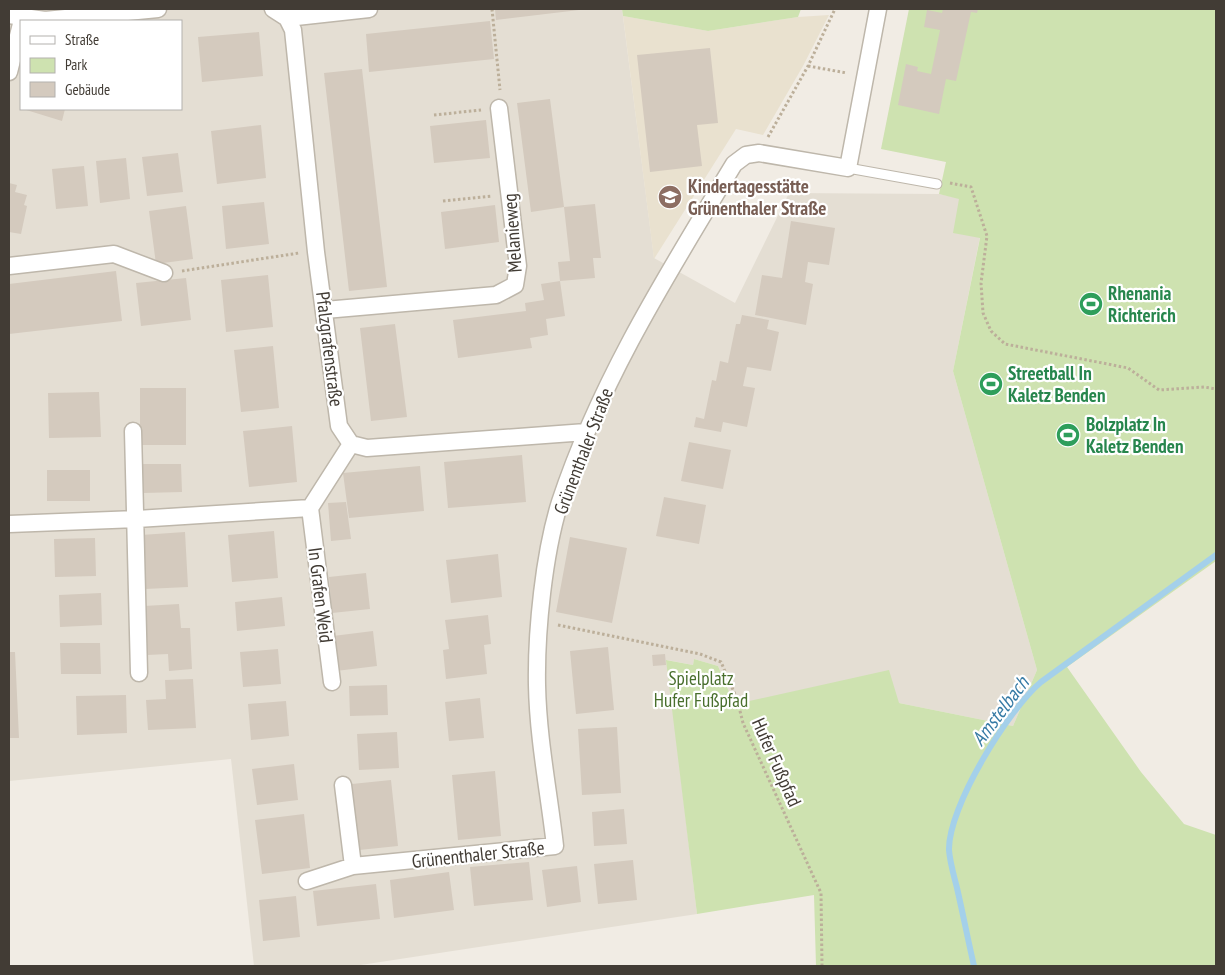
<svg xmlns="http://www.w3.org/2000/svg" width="1225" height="975" viewBox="0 0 1225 975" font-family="'PT Sans Narrow',sans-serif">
  <rect width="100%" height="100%" fill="#f1ece4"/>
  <!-- residential -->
  <path fill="#e4ded3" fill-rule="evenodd" d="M9,9H622L654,258L735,303L789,193L939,194L959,198L980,237L953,371L1037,670L1013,726L899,703L745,701L730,705L731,696L718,666L694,659L693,665L667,660L697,914L354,966H254L231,759L9,781ZM21,21H181V109H21Z"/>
  <!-- education -->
  <path fill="#e9e1cf" d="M829,15L803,66L763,135L736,129L654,259L623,16L708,31L798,17Z"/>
  <!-- green -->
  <path fill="#cee2b0" d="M622,9H801L798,17L708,31L623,16Z
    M909,9H1216V561L1067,667L1141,772L1184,824L1216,835V966H816L814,895L697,914L666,660L693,665L694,659L718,666L731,696V705L889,670L899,703L1013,726L1037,670L953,371L980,238L953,233L959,199L939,194L946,162L881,149Z"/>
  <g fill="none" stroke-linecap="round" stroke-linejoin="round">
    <!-- stream -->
    <path stroke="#a4d0ea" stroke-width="6" d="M974,966C968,940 963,914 957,888C954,876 950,863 949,850C948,807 1008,710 1041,682L1216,555"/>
  </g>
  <!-- building -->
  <path fill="#d4cabe" d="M495,9H579V10L496,20Z
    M943,9H978L977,13L971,12L956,81L946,79L939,114L898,105L906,64L918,67L917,71L931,74L940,30L924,27L927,10L942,13Z
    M490,21L494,59L369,72L366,34Z
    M259,32L263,76L202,82L198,37Z
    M710,48L718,123L697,125L702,166L650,172L637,55Z
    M362,69L387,287L349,291L324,73Z
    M550,99L564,207L595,204L601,258H593L595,278L560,281L558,262L570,261L564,207L531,212L517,103Z
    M23,109H65L62,121Z
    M486,120L490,158L434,163L430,126Z
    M261,125L266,178L217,184L211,131Z
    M178,153L183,192L147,196L142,157Z
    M126,158L130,199L100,203L96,161Z
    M84,166L88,206L56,209L52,169Z
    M9,183L17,185L15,192L27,195L24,205L27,206L21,234L9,232Z
    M264,202L269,244L226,249L222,206Z
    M495,205L499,242L445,249L441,212Z
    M186,206L193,259L156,264L149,211Z
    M791,221L835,228L829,265L808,262L805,282L813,284L806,325L755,315L762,275L782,278Z
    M116,271L122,321L9,334V284Z
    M268,275L273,327L226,332L221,280Z
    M186,278L191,320L141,326L136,283Z
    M560,281L565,316L546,319L548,335L530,338L532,348L458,358L453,320L526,311L525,303L544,300L541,284Z
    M742,315L769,320L767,329L779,332L771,371L747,367L743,386L755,388L747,427L723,422L721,432L694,427L696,417L704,419L712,380L716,381L720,361L728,363L736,324H740Z
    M395,324L407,417L371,421L360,328Z
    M273,346L279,408L241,412L234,350Z
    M140,388H186V445H140Z
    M99,392L101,437L49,438L48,393Z
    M292,426L297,482L249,487L243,431Z
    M689,442L731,450L723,489L681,481Z
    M522,455L526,502L448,508L444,462Z
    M142,464H181L182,492L143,493Z
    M420,466L424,511L349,518L343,473Z
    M47,470H90V501H47Z
    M664,497L706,505L699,544L656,536Z
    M346,502L351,539L331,541L328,503Z
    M274,531L278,578L232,582L228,535Z
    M185,532L188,587L145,589L141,535Z
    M570,537L627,548L612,623L556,612Z
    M95,538L96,576L55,577L54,539Z
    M498,554L502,597L451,603L446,560Z
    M366,573L370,609L332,613L329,577Z
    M101,593L102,625L60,627L59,595Z
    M282,597L285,626L237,631L235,602Z
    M179,604L181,628H190L192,669L169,671L168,654L147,655L144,606Z
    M488,615L491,644L484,645L487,674L446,679L443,650L449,649L445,620Z
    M373,631L377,666L336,671L333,636Z
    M60,643H100L101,674H61Z
    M608,647L614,710L576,714L570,651Z
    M278,649L281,684L243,687L240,652Z
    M9,652H15L19,738H9Z
    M665,654L666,665L653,666L652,655Z
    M193,679L196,728L148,730L146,700L166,699L165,680Z
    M387,685L388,715L350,716L349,686Z
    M126,695L127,733L77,735L76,696Z
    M480,698L484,738L449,741L445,702Z
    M286,701L289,736L251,740L248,704Z
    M617,727L621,793L582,795L578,729Z
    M397,732L399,768L359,770L357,734Z
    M294,764L298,800L257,805L252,769Z
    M495,771L501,836L458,840L452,775Z
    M391,780L398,846L359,850L352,784Z
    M624,809L627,844L594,846L592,812Z
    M304,814L310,868L262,874L255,820Z
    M633,860L637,900L598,904L594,864Z
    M529,862L533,900L474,906L470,867Z
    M577,866L581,902L547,907L542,870Z
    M449,872L454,910L394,918L390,880Z
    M376,884L380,919L317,926L313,891Z
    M296,896L300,937L263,941L259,900Z"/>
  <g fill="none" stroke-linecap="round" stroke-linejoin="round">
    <!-- service casing -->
    <g stroke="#beb7ab" stroke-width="11">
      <path id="service" d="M848,168L937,184"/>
    </g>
    <!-- minor casing -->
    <g stroke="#beb7ab" stroke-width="19">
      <path id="minor" d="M273,9L287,18L293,30L316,252L339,426L351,444L367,448L586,432
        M9,15L45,20L158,9
        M287,18L369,9
        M9,72L21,24
        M9,266L114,254L164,273
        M325,310L496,295L515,285L518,266L499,108
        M133,431L139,673
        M9,524L137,519L310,508
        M332,682L310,508L351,444
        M343,785L353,866
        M307,881L353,866L555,846C549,793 538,739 537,685C536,631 544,553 560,502C600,381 668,273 734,164L746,155L759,153L848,168L878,9"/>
    </g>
    <!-- path -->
    <path stroke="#bcaf9a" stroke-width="3" stroke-dasharray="2.5 2.5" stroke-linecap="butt" d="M492,9L500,90
      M808,66L847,73
      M434,115L481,110
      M768,137L808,66L835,9
      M950,183L971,187L987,236L981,283L983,313L991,331L1005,344L1128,368L1159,390L1204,387L1216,389
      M443,201L492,196
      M182,271L299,253
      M558,625L700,654L721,662L737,699L743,723L821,893L822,966"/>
    <!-- service -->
    <use href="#service" stroke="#fff" stroke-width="9"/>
    <!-- minor -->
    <use href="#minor" stroke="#fff" stroke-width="16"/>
  </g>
  <!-- icons -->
  <defs>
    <g id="school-disc" transform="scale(1.25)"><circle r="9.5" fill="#8d6e63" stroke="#fff"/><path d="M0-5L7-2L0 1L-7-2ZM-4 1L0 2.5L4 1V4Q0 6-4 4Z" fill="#fff"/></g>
    <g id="stadium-disc" transform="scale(1.25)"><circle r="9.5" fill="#2e9e5b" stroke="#fff"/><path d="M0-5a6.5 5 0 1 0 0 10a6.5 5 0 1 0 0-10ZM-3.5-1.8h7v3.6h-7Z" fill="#fff"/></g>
  </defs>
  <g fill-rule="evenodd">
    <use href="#school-disc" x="670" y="197"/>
    <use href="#stadium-disc" x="1091" y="304"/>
    <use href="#stadium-disc" x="991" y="384"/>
    <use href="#stadium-disc" x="1068" y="435"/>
  </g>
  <g text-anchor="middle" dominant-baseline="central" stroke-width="4.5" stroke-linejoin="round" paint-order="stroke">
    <!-- education labels -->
    <g font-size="19" font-weight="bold" fill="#785e54" stroke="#fff" text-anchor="start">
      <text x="688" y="186">Kindertagesstätte<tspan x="688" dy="22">Grünenthaler Straße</tspan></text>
    </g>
    <!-- street labels -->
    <g font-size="19" fill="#423c35" stroke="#fff">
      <text transform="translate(512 233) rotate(-94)">Melanieweg</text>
      <text transform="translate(330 349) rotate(83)">Pfalzgrafenstraße</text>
      <text transform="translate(583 451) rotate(-69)">Grünenthaler Straße</text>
      <text transform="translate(321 595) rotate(83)">In Grafen Weid</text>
      <text transform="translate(777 762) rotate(66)">Hufer Fußpfad</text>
      <text transform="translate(478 854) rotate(-6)">Grünenthaler Straße</text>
    </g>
    <!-- leisure labels -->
    <g font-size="19" font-weight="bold" fill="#27864d" stroke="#fff" text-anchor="start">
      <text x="1108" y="293">Rhenania<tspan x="1108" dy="22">Richterich</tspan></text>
      <text x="1008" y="373">Streetball In<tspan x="1008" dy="22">Kaletz Benden</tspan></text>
      <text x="1086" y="424">Bolzplatz In<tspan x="1086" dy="22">Kaletz Benden</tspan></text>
    </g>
    <!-- park labels -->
    <g font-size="19" fill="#496f2d" stroke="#fff">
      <text x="701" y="678">Spielplatz<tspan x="701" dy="22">Hufer Fußpfad</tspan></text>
    </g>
    <!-- water labels -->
    <g font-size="20" font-style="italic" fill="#377ba5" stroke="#fff">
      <text transform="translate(1000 711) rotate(-53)">Amstelbach</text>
    </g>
  </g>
  <!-- border -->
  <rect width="1225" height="975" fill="none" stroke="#423c35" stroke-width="20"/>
  <!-- legend -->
  <rect x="20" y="20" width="162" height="90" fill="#ffffff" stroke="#b3b1ae"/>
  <rect x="30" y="36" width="25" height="8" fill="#ffffff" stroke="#b3b1ae"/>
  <text x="65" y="45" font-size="15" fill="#423c35">Straße</text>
  <rect x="30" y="58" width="25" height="15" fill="#cee2b0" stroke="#b3b1ae"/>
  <text x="65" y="70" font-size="15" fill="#423c35">Park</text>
  <rect x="30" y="82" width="25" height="15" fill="#d4cabe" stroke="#b3b1ae"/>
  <text x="65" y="95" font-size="15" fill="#423c35">Gebäude</text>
</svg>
